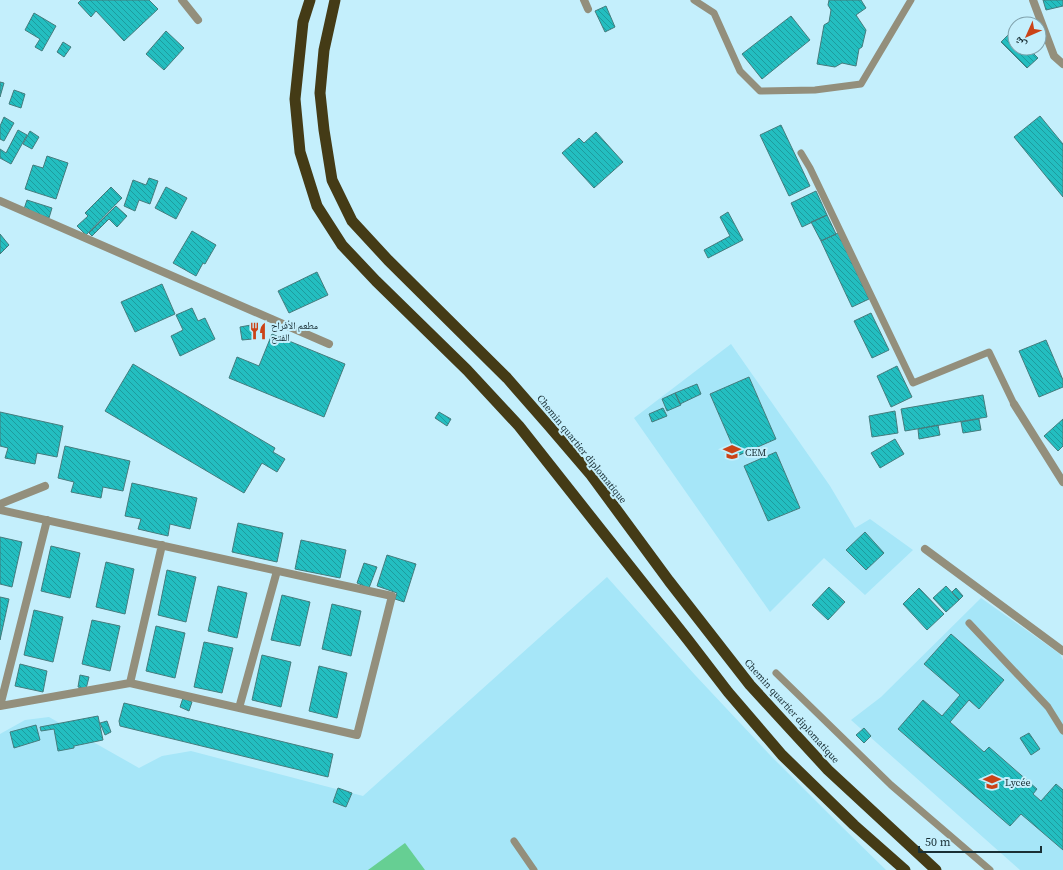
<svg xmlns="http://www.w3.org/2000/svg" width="1063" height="870" viewBox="0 0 1063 870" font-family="'Source Serif 4','Noto Naskh Arabic',serif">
  <defs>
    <pattern id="building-back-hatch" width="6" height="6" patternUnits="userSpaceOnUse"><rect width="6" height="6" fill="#23bec0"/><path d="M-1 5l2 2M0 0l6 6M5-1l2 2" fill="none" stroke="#1e9b9d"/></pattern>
  </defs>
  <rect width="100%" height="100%" fill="#c4effc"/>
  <!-- built -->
  <path fill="#a6e6f8" d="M731,344L830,486L855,528L870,519L913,550L865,595L824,558L770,612L634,418Z
    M607,577L695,675L770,755L837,822L886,870H0V734L25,720L49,717L139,768L162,756L191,751L363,796Z
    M981,598L1060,654L1063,660V870H1020L851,720L881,697Z"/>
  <!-- pitch -->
  <path fill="#66cf93" d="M405,843L425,870H368Z"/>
  <!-- building -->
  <path fill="url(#building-back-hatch)" stroke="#447c7d" d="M81,0H149L158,9L124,41L96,11L91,17L78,3Z
    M829,0H861L866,8L856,15L866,30L862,47L859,49L856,66L842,63L835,67L817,64L824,25L829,22L831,10L828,5Z
    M1043,0H1063V6L1046,10Z
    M606,6L615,27L605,32L595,11Z
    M34,13L56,26L42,51L35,47L40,39L25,30Z
    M791,16L810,40L762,79L742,54Z
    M166,31L184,48L164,70L146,54Z
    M1012,31L1015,35V48H1028L1038,58L1027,68L1001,42Z
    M63,42L71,47L64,57L57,52Z
    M0,82L4,83L0,97Z
    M14,90L25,94L21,108L9,104Z
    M1040,116L1063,144V197L1014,137Z
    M4,117L14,123L4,141L0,139V126Z
    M781,125L810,186L789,196L760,135Z
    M18,130L27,135L11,164L0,158V149L6,153Z
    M30,131L39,137L32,149L23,144Z
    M596,132L623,162L594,188L562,153L579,138L584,143Z
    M47,156L68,163L56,199L25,189L33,165L43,168Z
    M149,178L158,181L150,204L139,200L135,211L124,206L133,180L146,185Z
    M111,187L122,198L86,235L77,226L88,216L85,213Z
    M166,187L187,198L176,219L155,208Z
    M816,191L827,215L802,227L791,203Z
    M27,200L52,208L49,218L24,209Z
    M116,206L127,216L117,227L109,219L92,236L89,233Z
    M728,212L743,240L708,258L704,250L730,236L720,217Z
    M827,215L836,234L821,241L811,222Z
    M192,231L216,245L205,264L203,263L196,276L173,263Z
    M838,233L869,299L852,307L821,241Z
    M0,234L9,245L0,254Z
    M317,272L328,295L289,313L278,291Z
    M162,284L175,314L135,332L121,302Z
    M192,308L198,321L205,318L215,339L180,356L171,336L183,330L176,315Z
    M871,313L889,350L872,358L854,321Z
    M251,325L253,339L242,340L240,327Z
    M272,334L345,364L324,417L229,378L237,357L259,366Z
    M1046,340L1063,380V387L1039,397L1019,351Z
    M133,364L275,448L273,452L285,459L277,472L262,463L244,493L105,411Z
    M897,366L912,397L891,407L877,376Z
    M749,377L776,439L737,456L710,394Z
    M697,384L701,394L680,404L675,393Z
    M675,393L681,405L667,411L662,399Z
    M983,395L987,417L905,431L901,409Z
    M663,408L667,416L652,422L649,414Z
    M895,411L898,433L872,437L869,416Z
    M0,412L63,426L57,457L37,453L35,464L5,458L8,448L0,446Z
    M439,412L451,419L447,426L435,418Z
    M979,419L981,430L963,433L961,422Z
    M1063,419V446L1058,451L1044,436Z
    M938,425L940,435L919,439L918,429Z
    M895,439L904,454L880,468L871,453Z
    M65,446L130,461L123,491L103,487L101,498L71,492L74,482L58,478Z
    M776,452L800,508L768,521L744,466Z
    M132,483L197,498L190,529L170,524L168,536L138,529L141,519L125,516Z
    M238,523L283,533L277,562L232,552Z
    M865,532L884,553L866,570L846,550Z
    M0,537L22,542L12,587L0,584Z
    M301,540L346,550L340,578L295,569Z
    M51,546L80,553L70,598L41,591Z
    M387,555L416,564L404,602L395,599L397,593L377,586Z
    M106,562L134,569L125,614L96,607Z
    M364,563L377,567L369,588L357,583Z
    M167,570L196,577L186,622L158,615Z
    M218,586L247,593L237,638L208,631Z
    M946,586L959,600L946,612L933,598Z
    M829,587L845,602L828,620L812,605Z
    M919,588L944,614L927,630L903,604Z
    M956,588L963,596L959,600L952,592Z
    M282,595L310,602L300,646L271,640Z
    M0,597L9,599L0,640Z
    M332,604L361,611L351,656L322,649Z
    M34,610L63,617L53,662L24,655Z
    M92,620L120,626L110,671L82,664Z
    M156,626L185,633L175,678L146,671Z
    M951,634L1004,680L979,709L969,700L950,722L984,752L989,747L1037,789L1033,794L1041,801L1056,784L1063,790V850L1021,814L1010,826L898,729L923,700L942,716L960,695L924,664Z
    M204,642L233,648L222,693L194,687Z
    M262,655L291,662L281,707L252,700Z
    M20,664L47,671L43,692L15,686Z
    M319,666L347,673L337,718L309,711Z
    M80,675L89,677L86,689L78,687Z
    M183,698L192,702L189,711L180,707Z
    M124,703L333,754L328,777L120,726L119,721Z
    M98,716L103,740L74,746V748L58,751L54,729L41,731L40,727Z
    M107,721L111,732L105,735L100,723Z
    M36,725L40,740L14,748L10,732Z
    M864,728L871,736L864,743L856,735Z
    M1029,733L1040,749L1031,755L1020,738Z
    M338,788L352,793L346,807L333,802Z"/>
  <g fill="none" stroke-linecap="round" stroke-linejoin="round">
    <!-- service -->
    <path stroke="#938f7c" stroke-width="7" d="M694,0L714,13L740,71L760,91L815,90L861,84L911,0
      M801,153L810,168L913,383L989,352L1014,404
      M969,623L1048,707L1063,731
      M776,673L891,785L990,870
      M514,841L534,870"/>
    <!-- minor -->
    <path stroke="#938f7c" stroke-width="8" d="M182,0L198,20
      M584,0L588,9
      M1033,0L1054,56L1063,64
      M0,201L329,344
      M1014,404L1063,482
      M0,504L45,486
      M0,510L392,596L357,735L130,683L0,706
      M925,549L1063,651
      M130,683L162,545
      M0,706L47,520
      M239,708L277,571"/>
    <!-- trunk -->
    <path stroke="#443b16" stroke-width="11" d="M310,0L303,22L295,99L300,152L317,206L342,245L376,281L467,370L519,426L688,640L728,692L782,755L854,825L905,870
      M335,0L324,50L320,93L324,130L332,180L352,221L388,260L507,378L549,426L591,475L669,581L750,685L828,770L936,870"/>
  </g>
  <!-- icons -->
  <defs>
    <g id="restaurant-bare" transform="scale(1.38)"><path d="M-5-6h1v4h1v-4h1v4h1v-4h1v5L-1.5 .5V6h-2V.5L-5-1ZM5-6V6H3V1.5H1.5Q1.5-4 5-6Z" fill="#cb4317" stroke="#c4effc" stroke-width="2.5" paint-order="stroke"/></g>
    <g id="school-bare" transform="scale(1.38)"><path d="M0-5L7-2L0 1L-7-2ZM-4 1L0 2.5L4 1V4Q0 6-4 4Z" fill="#cb4317" stroke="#c4effc" stroke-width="2.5" paint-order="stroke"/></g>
  </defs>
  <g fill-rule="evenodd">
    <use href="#restaurant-bare" x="258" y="331"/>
    <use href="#school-bare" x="732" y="452"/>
    <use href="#school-bare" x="992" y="782"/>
  </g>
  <g text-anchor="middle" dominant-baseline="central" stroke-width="4" stroke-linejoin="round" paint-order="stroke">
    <!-- poi labels -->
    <g font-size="10" fill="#192f35" stroke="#c4effc" text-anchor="start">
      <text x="271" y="325">مطعم الأفراح<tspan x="271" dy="12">الفتح</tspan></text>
      <text x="745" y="452">CEM</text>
      <text x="1005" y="782">Lycée</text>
    </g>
    <!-- street labels -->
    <g font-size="10" fill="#192f35" stroke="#c4effc">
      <text transform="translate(582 449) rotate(51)">Chemin quartier diplomatique</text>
      <text transform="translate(792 711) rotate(48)">Chemin quartier diplomatique</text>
    </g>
  </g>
  <!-- north arrow -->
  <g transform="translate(1027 36) rotate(225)"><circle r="19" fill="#c4effc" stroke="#80a2ac"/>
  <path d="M0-3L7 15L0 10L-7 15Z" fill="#cb4317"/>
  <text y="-6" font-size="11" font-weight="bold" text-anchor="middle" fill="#192f35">ش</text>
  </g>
  <!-- scale -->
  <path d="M919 846v6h122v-6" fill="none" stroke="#192f35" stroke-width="2"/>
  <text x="925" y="846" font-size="12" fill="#192f35" stroke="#c4effc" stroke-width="3" paint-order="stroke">50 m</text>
</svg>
